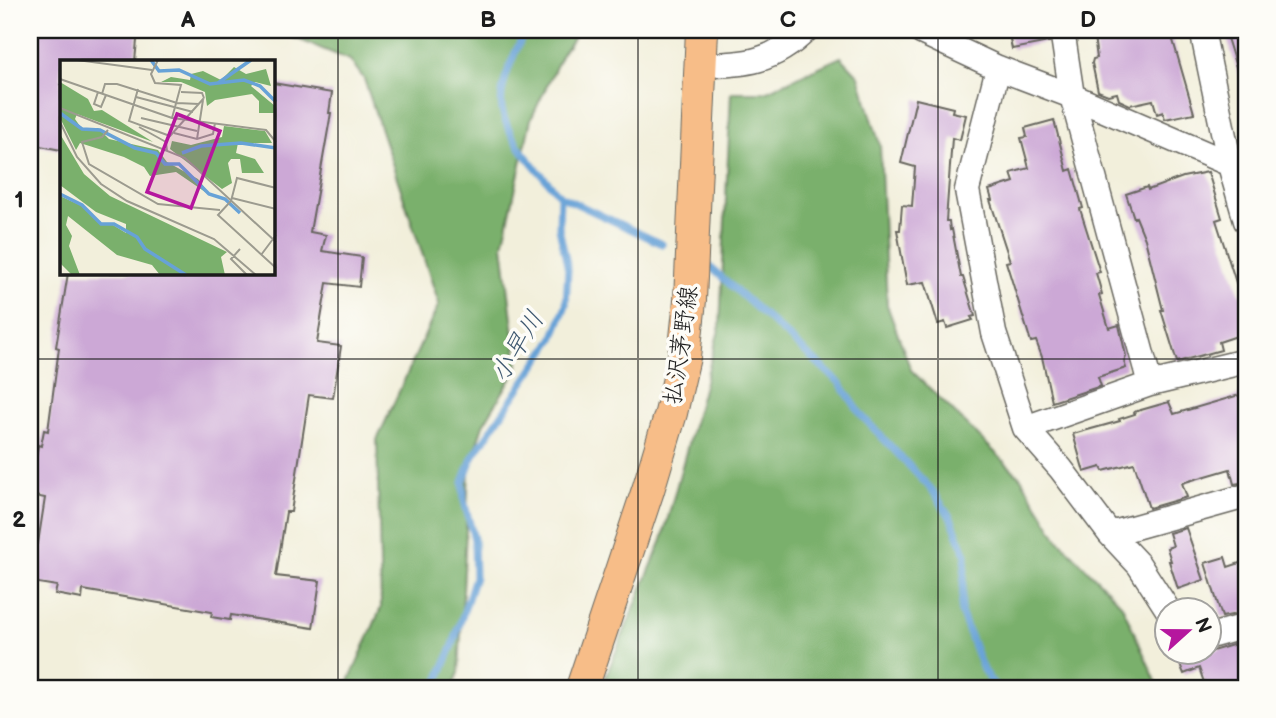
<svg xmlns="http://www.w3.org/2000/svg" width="1276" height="718" viewBox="0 0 1276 718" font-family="'Balsamiq Sans','Klee One',sans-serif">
  <rect width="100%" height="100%" fill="#fdfcf7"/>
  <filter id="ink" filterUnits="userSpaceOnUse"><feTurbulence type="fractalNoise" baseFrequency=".0143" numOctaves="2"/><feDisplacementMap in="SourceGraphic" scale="14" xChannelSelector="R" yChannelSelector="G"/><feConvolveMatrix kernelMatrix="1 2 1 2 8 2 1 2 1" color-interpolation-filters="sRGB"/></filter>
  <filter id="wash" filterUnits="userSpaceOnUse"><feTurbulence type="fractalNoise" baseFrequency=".00686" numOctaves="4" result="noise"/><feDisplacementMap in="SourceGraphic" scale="28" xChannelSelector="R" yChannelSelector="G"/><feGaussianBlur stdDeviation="1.57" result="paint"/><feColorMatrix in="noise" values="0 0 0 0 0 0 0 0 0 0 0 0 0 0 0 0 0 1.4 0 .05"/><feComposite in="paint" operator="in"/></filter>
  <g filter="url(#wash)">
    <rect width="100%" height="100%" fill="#f2efdb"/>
    <!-- forest -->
    <path fill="#7ab06c" stroke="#4b6644" stroke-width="2" d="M275,30H579L562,54L531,119L503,245L518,367L483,425L469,469L459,673L452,688H346L381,608L377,440L439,304L364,79L350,60Z
      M841,57L859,76L880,145L887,305L911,370L1021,478L1058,539L1122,605L1159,688H601L662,540L720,326L731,92H765Z"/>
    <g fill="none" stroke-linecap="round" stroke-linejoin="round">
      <!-- stream -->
      <path stroke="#67a2d7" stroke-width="7" d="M560,196L662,244
        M708,265L840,383L862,416L932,490L951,518L966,555L961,612L983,670L996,688
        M435,688L453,645L475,577L474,539L464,501L463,482L472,458L553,339L566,305L568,269L559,228L560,196C540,171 508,142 502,109C498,85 516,52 525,30"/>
    </g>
    <g id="blocks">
      <!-- building -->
      <path fill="#cca8d6" d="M30,30H138L135,61H61V150L30,144Z
        M1008,30H1047L1049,42L1012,49Z
        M1093,30H1111L1112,33L1123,30H1170L1194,113L1165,119L1163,112L1157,114L1153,100L1130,105L1119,100L1117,93L1108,95L1098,91L1092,63L1093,59L1097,58Z
        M1246,32V86H1242L1227,38Z
        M273,83L332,93L329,113H331L310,232L326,235L322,251L362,257L359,287L327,283L317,343L341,346L333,398L309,395L291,512H286L276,576L320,581L313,628L231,615L230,620L211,617L212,612L83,590L82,599L55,594L57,586L32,582L34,567H30V541L38,543L45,498L30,495V493L38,445L41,446L44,430L48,431L59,348L56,347L68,273H273Z
        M916,99L953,108L952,112L966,115L960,140L952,138L946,221H949L950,230L952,229L961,277H963L975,316L971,317L973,320L947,328L945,322L938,324L925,282L907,285L897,230H900L902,205L912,206L915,167L901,163Z
        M1054,120L1067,171L1072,169L1083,208L1080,209L1100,272L1096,273L1102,294L1099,295L1109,328L1119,325L1126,356L1124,361L1126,368L1098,377L1101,386L1052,402L1042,357L1036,341L1031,342L1006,262L1010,261L990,200H992L989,190L1014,182L1011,173L1029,168L1021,138L1027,137L1025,128Z
        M1208,172L1222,218L1216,220L1240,295L1246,293V333L1219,342L1221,350L1177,362L1161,310H1163L1145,239L1136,217L1134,218L1126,194L1147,187L1148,190L1183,177Z
        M1246,393V482L1234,484L1230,469L1182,483L1187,497L1149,508L1134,463L1103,471L1101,467L1084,472L1073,434L1120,421L1119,419L1135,414L1134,412L1169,402L1174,414Z
        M1186,528L1204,580L1178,589L1169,561H1171L1167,548L1173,546L1169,533Z
        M1225,557L1228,567L1246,561V612L1222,617L1205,563Z
        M1246,641V688H1206L1199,668L1184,674L1175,652H1209Z"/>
    </g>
  </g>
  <g filter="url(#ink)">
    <use href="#blocks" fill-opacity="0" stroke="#67665f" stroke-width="2"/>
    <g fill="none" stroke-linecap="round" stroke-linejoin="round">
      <!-- minor casing -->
      <g stroke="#67665f" stroke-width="27">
        <path id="minor" d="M921,30V32L998,68L1072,96L1246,171
          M1062,30L1072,96L1150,384
          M1202,30L1230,165L1246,221
          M702,65C745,65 774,62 806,30
          M998,68L967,190L994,333L1025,428L1061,469L1110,534L1139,565L1168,610
          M1025,428L1150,384L1246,361
          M1110,534L1246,496
          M1210,636L1246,626"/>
      </g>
      <!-- major casing -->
      <g stroke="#67665f" stroke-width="34">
        <path id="major" d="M582,688L648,490L671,413L684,357L690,300L702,30"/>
      </g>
      <!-- minor -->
      <use href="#minor" stroke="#fff" stroke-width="24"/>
      <!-- major -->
      <use href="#major" stroke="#f7bd88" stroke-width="32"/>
    </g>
  </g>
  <!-- grid -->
  <path fill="none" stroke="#1c1c1c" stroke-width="2" stroke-opacity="0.55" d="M338,30V688M638,30V688M938,30V688M30,359H1246"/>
  <g text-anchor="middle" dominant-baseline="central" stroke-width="7" stroke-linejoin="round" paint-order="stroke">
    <!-- street labels -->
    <g font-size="24" fill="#1c1c1c" stroke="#fdfcf7">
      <text transform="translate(681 345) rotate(-82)">払沢茅野線</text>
    </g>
    <!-- water labels -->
    <g font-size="26" font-style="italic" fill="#3e5870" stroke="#fdfcf7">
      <text transform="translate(518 347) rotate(-59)">小早川</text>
    </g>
  </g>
  <!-- overview -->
  <g transform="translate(60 60)">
    <rect width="215" height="215" fill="#f2efdb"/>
    <path d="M174,7L186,14L206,9L211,26L195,22L191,26L215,46V60L214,53H199V41L192,34L155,40L147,46L145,32L121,22H101L111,17L130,20L131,14L143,11L161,20ZM0,22L28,39L34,51L42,50L93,82L17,54L15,59L22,69L38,68L49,79L98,90L107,102L138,119L151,136L116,112L90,116L84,107L64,97L20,83L16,90L0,58ZM164,66L205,71L212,83H178L176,93L195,99L204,113H182L180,99H171L168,103L172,123L162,129L110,89L112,81L131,85L162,77ZM0,74L24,114L50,136L167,192L161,197L165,215H100L92,205L57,195L8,156L6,165L12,176L9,186L20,215H12L0,203V136L22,146L41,165H53L66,173V164L36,152L0,125Z" fill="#7ab06c"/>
    <path fill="none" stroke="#67a2d7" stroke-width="3.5" d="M91,0L99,11L119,10L150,24L184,20L200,26L216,42M158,23L191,0M0,53L22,69L40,70L75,88L96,93L105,104H119L149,134L165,139L180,153M122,93L141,86L181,83L216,88M0,134L22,145L41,164H54L77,177L85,189L126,215"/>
    <path fill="none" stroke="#9c9b8f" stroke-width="2" d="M17,0L92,10M98,0L91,14L95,23L121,25L112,58M0,19L112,58L206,70L216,82M78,29L69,61L110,76L144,38M38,32L34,44L41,47L46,35M121,32L142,33L144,38M42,34L45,24H57L117,43L139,44M76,37L133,52M0,48L125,98L216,182M81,58L137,71M0,62L17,97L41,124L67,141L154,179L196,215M79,67L106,82L107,91M48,70L42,77L22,82L29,104L98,144L160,150M114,73L137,79L153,74L155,63M137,79L143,40M216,128L177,118L171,141L158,155L216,208M172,138L216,149M180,189L171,199L187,215M201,195L216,175"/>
    <path fill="#b5179e" fill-opacity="0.15" stroke="#b5179e" stroke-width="3.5" d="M117,54L160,71L131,148L87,132Z"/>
    <rect width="215" height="215" fill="none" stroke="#1c1c1c" stroke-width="3.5"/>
  </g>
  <!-- margin -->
  <rect width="1276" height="718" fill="none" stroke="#fdfcf7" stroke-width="77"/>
  <!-- north arrow -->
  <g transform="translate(1188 631) rotate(69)"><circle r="33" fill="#fdfcf7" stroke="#a3a29f" stroke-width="2"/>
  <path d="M0-5L12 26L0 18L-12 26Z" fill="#b5179e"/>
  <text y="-10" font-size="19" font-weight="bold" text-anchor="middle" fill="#1c1c1c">N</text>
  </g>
  <rect x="38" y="38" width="1200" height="642" fill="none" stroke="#1c1c1c" stroke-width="2.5"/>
  <g font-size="23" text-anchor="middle" font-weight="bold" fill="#1c1c1c">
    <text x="188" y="27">A</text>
    <text x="488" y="27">B</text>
    <text x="788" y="27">C</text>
    <text x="1088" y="27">D</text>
    <text x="19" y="207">1</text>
    <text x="19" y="527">2</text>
  </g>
</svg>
